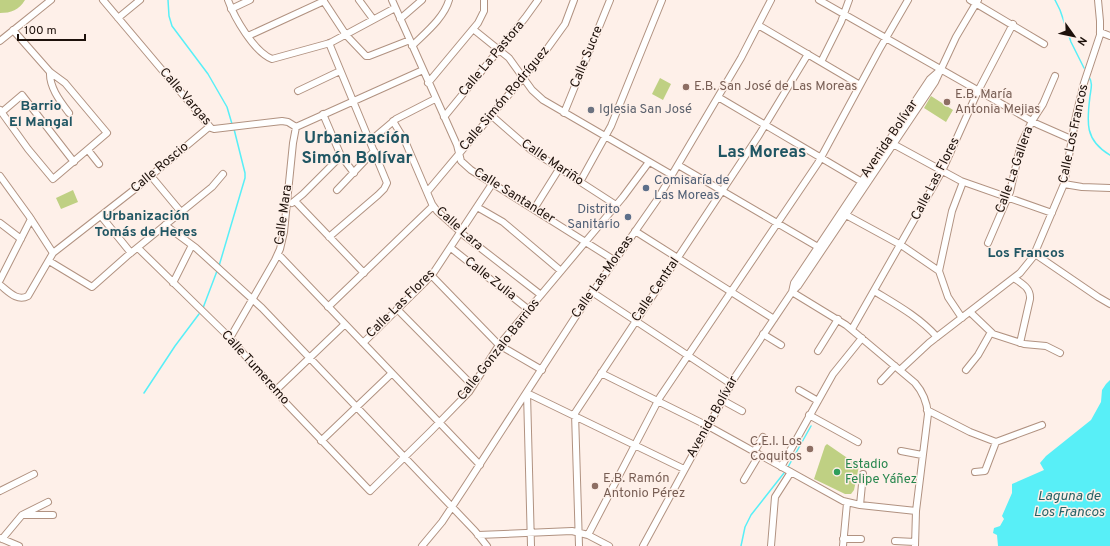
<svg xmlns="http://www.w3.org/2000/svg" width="1110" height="546" viewBox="0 0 1110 546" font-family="Overpass,sans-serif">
  <rect width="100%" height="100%" fill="#fef0e9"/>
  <!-- green -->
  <path fill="#bfd083" d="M0,0H25C19,10 11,13 0,13Z
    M660,78L671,84L663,100L652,94Z
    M931,96L953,110L946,122L924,108Z
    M73,190L78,202L61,209L56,198Z
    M827,444L859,466L854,490L851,494H845L814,479L825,446Z"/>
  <!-- water -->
  <path fill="#58eff7" d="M1110,380V546H998L997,535L993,533L994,528L1000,526L1004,519L1002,516L1012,493V484L1044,470L1040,463L1046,456L1091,420L1101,402L1102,390L1106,384Z"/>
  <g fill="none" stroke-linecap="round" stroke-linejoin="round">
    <!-- stream -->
    <path stroke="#58eff7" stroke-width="1.5" d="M168,0L169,16L172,26L208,74L227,107L232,124
      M1055,0L1060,10L1071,42L1084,68
      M1089,77C1093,83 1091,89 1090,96C1087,121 1084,140 1110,155
      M219,266L245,178V173L234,129
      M203,308L217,271
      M144,393L175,346L199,314
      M788,467L811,426
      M741,546L745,527L751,515L784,473"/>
    <!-- minor casing -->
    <g stroke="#b19281" stroke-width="8">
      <path id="minor" d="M103,0L211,128L214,129L282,121L288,122L296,127
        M228,0C234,17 254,52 272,59L330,43L395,8
        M323,0L346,35L366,56H369L410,40
        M359,0L373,19
        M392,0L457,145L461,161L471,170L614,260
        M819,0L1037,124L1071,139
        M970,0L1044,44
        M231,9L250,0
        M118,18L140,0
        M400,19L422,0
        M758,25L860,85
        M473,29L509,58L532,90L543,100L672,175
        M1100,32L1110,36
        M248,36L324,1
        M0,41L51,0
        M412,46C425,33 444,18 449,0
        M821,62L841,22L849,0
        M50,72C49,87 60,101 69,113
        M428,83L478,23L484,11V0
        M298,91L340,71
        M718,97L862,182
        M0,110L28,149L53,179L107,133L65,83L50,72L13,30
        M2,112L22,95L74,162
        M564,113L610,0
        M323,114L341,156L354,173
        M492,116L531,150L616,205
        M444,117L525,18L538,0
        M393,121L405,141L432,204L437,211L465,236L541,295
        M296,127L423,70
        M370,141L396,119L435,99
        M893,144L961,181L1052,213
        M88,150L99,164
        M678,165L818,247
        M0,176L29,216L53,253
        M151,176L181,212
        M580,182L611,126L662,0
        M1064,184L1082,187L1110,188
        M337,190L374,151
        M427,192L547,49L565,24L574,0
        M295,201L364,273
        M292,203L303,194L341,156
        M477,207L503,222L561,271
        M534,209L559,169
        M846,215L901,245L939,271
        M101,216L131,253
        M0,223L21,239
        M165,225L196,248L262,308L475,531L487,546
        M635,231L774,319
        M329,237L378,195L384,189L387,183L329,43
        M988,243L1010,192L1021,144L1032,121L1043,104L1055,76
        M138,248L230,338L286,403L370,491L431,431L469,392L499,345L623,197L649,162
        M451,248L529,310
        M278,254L480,465
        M1035,254L1098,297L1110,304
        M49,261L92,287L127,256L212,187L223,174
        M431,275L499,345L542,370
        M1014,278C1022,284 1031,288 1030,299L1020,343
        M0,280L31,219
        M173,283L192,245
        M0,285C8,291 17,302 28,296L53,253L135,189L209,127
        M874,291C897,305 919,317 937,337
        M592,292L731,384
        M792,292L846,325L915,383C922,391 927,403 928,414L916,511L915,546
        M792,292L794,283L930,79L938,72
        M328,307L433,206
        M397,309L473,386
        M970,312L993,334L1024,344L1046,346L1060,353
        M962,318L948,297L939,271L952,211L963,182
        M852,329L942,171L978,91L1013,24
        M763,334L781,345
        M230,338L275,260L280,249L284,232L293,143L296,127
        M363,343L424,283L434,272L492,184
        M818,351L838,319
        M900,370L929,343L1020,273L1033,257L1064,184L1076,116L1084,83L1100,35V21L1098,0
        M966,370L978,355L991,332
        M601,373L708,426L843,501L860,505L916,511
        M881,381L895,366
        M799,390L818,401
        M275,391L345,324
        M722,400L742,411
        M927,410L970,432L996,442L1042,425
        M809,415L858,442
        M321,441L392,373
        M901,451L922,455
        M754,452L763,437
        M781,467L833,374L862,338
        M975,472L985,471L996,442
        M744,480L759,455
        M0,491L34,474
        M860,505L863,474
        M23,515H53
        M478,535L572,531L588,535L609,546
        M588,535L660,397L818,163L879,50L908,0
        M0,538L19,546
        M2,539L22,515L48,502
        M843,539H861
        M895,541L915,542
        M422,546L442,522L467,484L574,319L657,200L741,58L771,0
        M531,546L527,393L684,469
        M579,546L575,413L759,135L808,54
        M643,546L735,377L792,292L798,286L935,82L956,37L978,0
        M771,546L775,497L791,472
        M843,546L847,503"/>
    </g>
    <!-- minor -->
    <use href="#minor" stroke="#fff" stroke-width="6"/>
  </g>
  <!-- markers -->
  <g fill="#8d6e63" stroke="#fef0e9" stroke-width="1.5">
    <circle cx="686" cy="87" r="4"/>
    <circle cx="947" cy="102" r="4"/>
    <circle cx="810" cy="449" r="4"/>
    <circle cx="595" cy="486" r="4"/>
  </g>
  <circle fill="#6b7280" stroke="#fef0e9" stroke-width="1.5" cx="591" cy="110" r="4"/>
  <g fill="#5c6f8a" stroke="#fef0e9" stroke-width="1.5">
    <circle cx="646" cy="188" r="4"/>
    <circle cx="628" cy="217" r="4"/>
  </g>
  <circle fill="#2e9e5b" stroke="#fef0e9" stroke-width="1.5" cx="837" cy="472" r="4"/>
  <g text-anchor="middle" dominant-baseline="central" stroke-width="3" stroke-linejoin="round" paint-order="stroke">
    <!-- street labels -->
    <g font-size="13" fill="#1d110b" stroke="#fef0e9">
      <text transform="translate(587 57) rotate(-68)">Calle Sucre</text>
      <text transform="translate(492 59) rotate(-50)">Calle La Pastora</text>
      <text transform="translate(185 97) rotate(49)">Calle Vargas</text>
      <text transform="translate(505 99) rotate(-50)">Calle Simón Rodríguez</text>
      <text transform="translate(1074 134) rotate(-78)">Calle Los Francos</text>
      <text transform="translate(890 139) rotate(-56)">Avenida Bolívar</text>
      <text transform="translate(552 163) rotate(34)">Calle Mariño</text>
      <text transform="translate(160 168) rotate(-40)">Calle Roscio</text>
      <text transform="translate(1015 170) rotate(-71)">Calle La Gallera</text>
      <text transform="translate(936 179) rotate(-63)">Calle Las Flores</text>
      <text transform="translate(514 196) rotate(32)">Calle Santander</text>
      <text transform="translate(284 215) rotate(-82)">Calle Mara</text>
      <text transform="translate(459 229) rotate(42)">Calle Lara</text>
      <text transform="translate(603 277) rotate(-55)">Calle Las Moreas</text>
      <text transform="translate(490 279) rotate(38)">Calle Zulia</text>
      <text transform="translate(656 290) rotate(-56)">Calle Central</text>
      <text transform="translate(401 304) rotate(-45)">Calle Las Flores</text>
      <text transform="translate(499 350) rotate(-52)">Calle Gonzalo Barrios</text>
      <text transform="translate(255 368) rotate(48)">Calle Tumeremo</text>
      <text transform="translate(713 417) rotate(-61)">Avenida Bolívar</text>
    </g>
    <!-- education labels -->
    <g font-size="13" fill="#785e54" stroke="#fef0e9" text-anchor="start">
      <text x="694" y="87">E.B. San José de Las Moreas</text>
      <text x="955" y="95">E.B. María<tspan x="955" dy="15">Antonia Mejias</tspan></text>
      <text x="802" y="442" text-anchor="end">C.E.I. Los<tspan x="802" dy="15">Coquitos</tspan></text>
      <text x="603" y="479">E.B. Ramón<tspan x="603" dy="15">Antonio Pérez</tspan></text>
    </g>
    <!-- worship labels -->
    <g font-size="13" fill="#5b616d" stroke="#fef0e9" text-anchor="start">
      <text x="599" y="110">Iglesia San José</text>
    </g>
    <!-- service labels -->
    <g font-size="13" fill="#4e5e75" stroke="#fef0e9" text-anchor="start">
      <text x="654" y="181">Comisaría de<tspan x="654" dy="15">Las Moreas</tspan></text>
      <text x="620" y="210" text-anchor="end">Distrito<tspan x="620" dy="15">Sanitario</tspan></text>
    </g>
    <!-- leisure labels -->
    <g font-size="13" fill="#27864d" stroke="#fef0e9" text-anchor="start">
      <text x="845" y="465">Estadio<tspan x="845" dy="15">Felipe Yáñez</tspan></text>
    </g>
    <!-- neighbourhood labels -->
    <g font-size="14" font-weight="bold" fill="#205663" stroke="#fef0e9">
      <text x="41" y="106">Barrio<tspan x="41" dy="16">El Mangal</tspan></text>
      <text x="146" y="216">Urbanización<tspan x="146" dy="16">Tomás de Heres</tspan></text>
      <text x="1026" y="253">Los Francos</text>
    </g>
    <!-- water labels -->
    <g font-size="14" font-style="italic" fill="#256266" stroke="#fef0e9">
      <text x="1069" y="496">Laguna de<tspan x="1069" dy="16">Los Francos</tspan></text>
    </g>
    <!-- district labels -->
    <g font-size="17" font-weight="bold" fill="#205663" stroke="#fef0e9">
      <text x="357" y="139">Urbanización<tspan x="357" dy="20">Simón Bolívar</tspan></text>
      <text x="762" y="153">Las Moreas</text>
    </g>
  </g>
  <!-- north arrow -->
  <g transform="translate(1074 36) rotate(123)" stroke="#fef0e9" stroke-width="3" paint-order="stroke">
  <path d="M0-3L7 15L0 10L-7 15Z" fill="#1d110b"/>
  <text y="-6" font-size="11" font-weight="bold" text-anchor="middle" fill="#1d110b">N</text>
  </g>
  <!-- scale -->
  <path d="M18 34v6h67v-6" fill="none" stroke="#1d110b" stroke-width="2"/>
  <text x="24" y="34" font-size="12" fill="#1d110b" stroke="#fef0e9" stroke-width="3" paint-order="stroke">100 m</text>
</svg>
